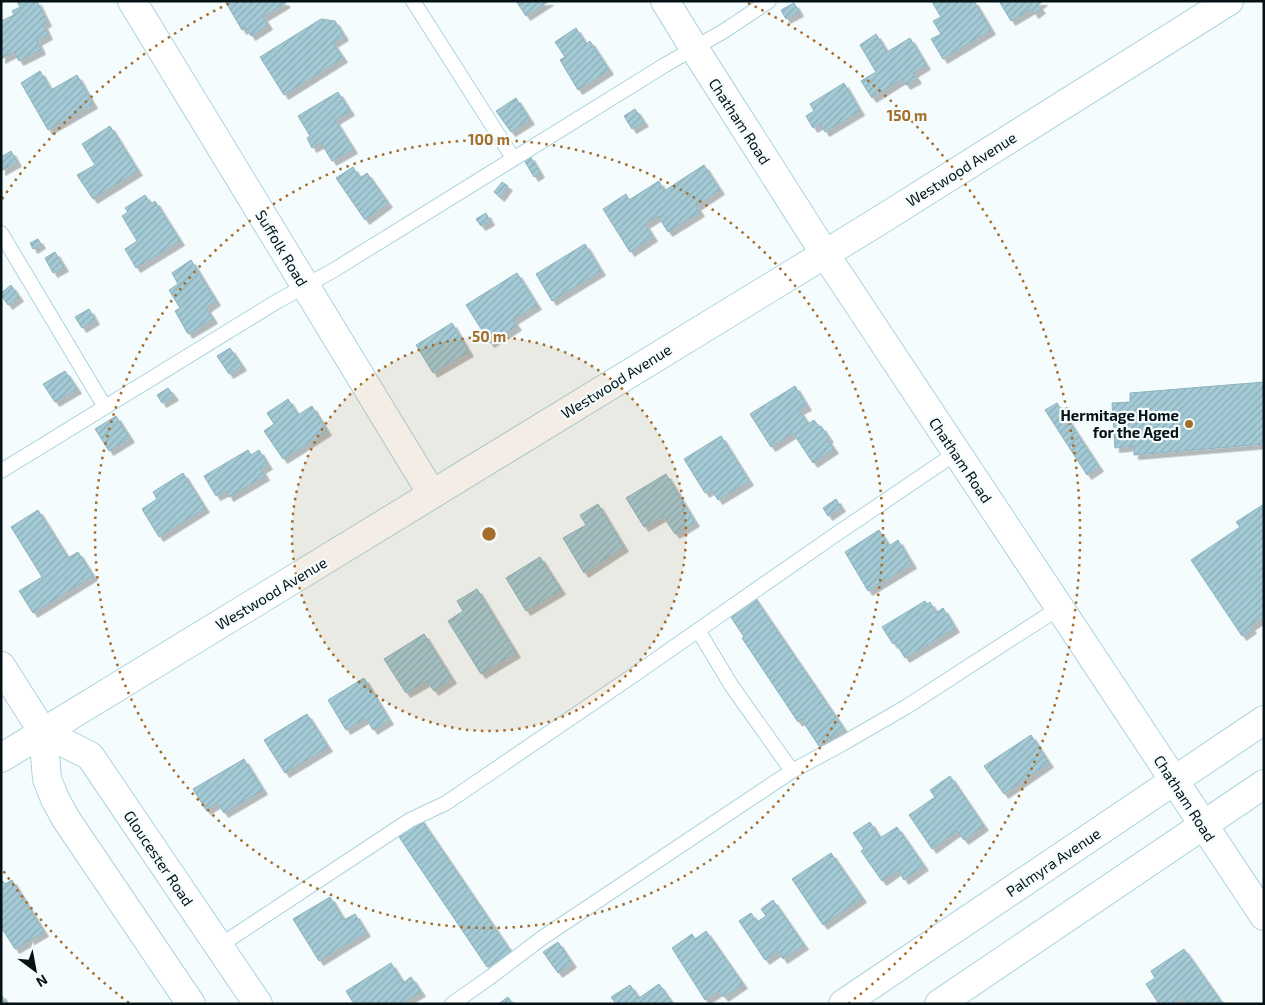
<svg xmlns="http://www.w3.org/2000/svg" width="1265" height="1005" viewBox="0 0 1265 1005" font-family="'Exo 2',sans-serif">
  <defs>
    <pattern id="building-hatch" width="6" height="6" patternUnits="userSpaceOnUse" patternTransform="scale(1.25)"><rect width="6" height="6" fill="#a3cad5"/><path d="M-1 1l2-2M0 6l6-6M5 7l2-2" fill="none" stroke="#8bacb6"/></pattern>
    <filter id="shadow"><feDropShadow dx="4.5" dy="4.5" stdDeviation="0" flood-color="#0004"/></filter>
  </defs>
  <rect width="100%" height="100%" fill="#f4fcfe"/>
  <!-- building -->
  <path fill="url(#building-hatch)" stroke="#8db3be" filter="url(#shadow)" d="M17,1H37L47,22L43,24L48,35L37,41L41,50L19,61L14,52L1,59V21L14,15L12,11L20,7Z
    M225,1H284L286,3L263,17L268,25L251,36L246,28L242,30Z
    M516,1H549L526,16Z
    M933,1H966L967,3L970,1H974L991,30L943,59L931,39L941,34L933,21L941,17L932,2Z
    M999,1H1043L1038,5L1041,9L1034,14L1031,9L1011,21Z
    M794,3L799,12L786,19L781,10Z
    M321,19L335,21L344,36L333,43L343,58L284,95L260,57Z
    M576,28L586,44L590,41L609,70L578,90L560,60L565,57L555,42Z
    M876,34L887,52L910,38L926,65L913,73L917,79L906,85L902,79L872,98L861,81L876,72L860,45Z
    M40,71L51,90L77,75L93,104L48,130L21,83Z
    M844,83L860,111L825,132L820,124L813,128L806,116L814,111L810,104Z
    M338,92L350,111L335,120L353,149L332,161L321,143L312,148L307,138L310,136L298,116Z
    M516,98L530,120L511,132L496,111Z
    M635,109L644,122L632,129L624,116Z
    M110,126L138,171L93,199L77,175L95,165L82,144Z
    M11,151L17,162L1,171V157Z
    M530,156L540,173L534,177L524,160Z
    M704,165L720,190L696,206L700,212L668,232L658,216L645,224L653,237L630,252L603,209L626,194L629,200L659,181L664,191Z
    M353,167L360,178L367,173L388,203L365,220L336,178Z
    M502,182L508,186L500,197L494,192Z
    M145,195L151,204L155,201L180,241L136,268L125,249L137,241L122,216L128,212L125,208Z
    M486,213L490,221L481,226L476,219Z
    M38,239L41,244L33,249L30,243Z
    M585,244L601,271L552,301L536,274Z
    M55,252L64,267L53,273L45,258Z
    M191,260L216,301L206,308L213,319L188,334L175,311L180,308L169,290L178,284L172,273Z
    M517,273L537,305L513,320L517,326L490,343L466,305Z
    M11,285L19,297L8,305L1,295V293Z
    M89,309L95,320L82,328L75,317Z
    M452,323L469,352L433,373L416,345Z
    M230,348L242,366L229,374L217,356Z
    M65,371L77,389L55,402L43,384Z
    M1264,382V444L1134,455V446L1115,448L1112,403L1130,402V393Z
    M795,386L807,406L799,410L808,424L814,420L820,428L821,426L829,438L827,439L834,449L813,463L793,433L771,447L750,414Z
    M168,388L174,396L162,403L157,395Z
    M288,399L298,415L312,406L327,431L283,459L264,431L274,424L267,413Z
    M1057,403L1099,467L1087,475L1045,410Z
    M116,416L130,438L109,451L95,429Z
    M721,436L749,481L718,500L711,489L705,493L684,459Z
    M248,450L251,455L259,450L268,465L261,469L265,476L229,497L226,491L216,496L204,476Z
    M183,473L205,508L159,537L142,509L157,499L153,492Z
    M666,474L695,522L675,534L663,516L644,527L626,498Z
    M836,499L841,507L828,516L823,508Z
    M598,504L624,547L584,573L563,538L586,525L580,515Z
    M1264,504V617L1250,626L1252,629L1242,636L1191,560L1240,527L1236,522Z
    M38,510L68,558L78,552L93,576L33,613L19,591L42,577L11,527Z
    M879,530L889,546L898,540L912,564L868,591L845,552Z
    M540,557L561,590L526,611L506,578Z
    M477,589L516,653L481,674L448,621L463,611L457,601Z
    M752,594L844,729L819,746L801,719L798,722L742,638L744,637L727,611Z
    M925,601L927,604L930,602L936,613L943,608L955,628L905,658L895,642L893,644L882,627Z
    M424,634L452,679L434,691L427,681L406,693L384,659Z
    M364,678L389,720L373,730L366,718L346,730L328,700Z
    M307,714L328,747L285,773L264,740Z
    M1031,735L1049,763L1004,794L984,766Z
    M244,759L263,790L224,813L217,803L206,810L193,789Z
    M950,776L984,826L964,840L957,831L932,849L909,815L935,797L930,790Z
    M420,818L511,952L487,967L397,834Z
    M870,822L880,838L897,827L924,866L904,880L898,870L882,881L861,851L864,849L853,833Z
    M831,853L862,898L823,925L792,879Z
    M1,879L5,884L12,880L44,932L15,949L1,927Z
    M330,897L344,920L355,914L366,932L319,961L293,919Z
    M773,900L804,945L783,959L778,951L765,960L739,921L751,913L757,922L766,916L761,909Z
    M706,931L743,984L724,997L719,991L705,1000L672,948L692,934L695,939Z
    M558,942L572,963L558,973L543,952Z
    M1184,949L1222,1003L1189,1004L1184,997L1174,1004H1159L1146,984L1155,978L1151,971Z
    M391,963L403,983L411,977L421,992L401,1004H354L346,991Z
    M659,984L673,1004H616L611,997L630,985L639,998Z
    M1,994L7,1004H1Z
    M508,997L513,1004H498Z"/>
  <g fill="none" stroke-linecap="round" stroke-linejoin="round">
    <!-- service casing -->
    <g stroke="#add4df" stroke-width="16">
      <path id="service" d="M413,1L513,158
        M1,233L105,407
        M1,471L276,302L334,270L665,65L724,31L769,1
        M698,630L731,685L792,771L842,744L906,707L1059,608
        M219,946L410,820L446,803L631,677L832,537L956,453
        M452,1004L489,978L542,938L792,771"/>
    </g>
    <!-- minor casing -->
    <g stroke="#add4df" stroke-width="30">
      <path id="minor" d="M132,1L432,494
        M665,1L694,48L825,254L1264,916
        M1,666L43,732L47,779L55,799L66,819L191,1004
        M43,732L90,756L258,1004
        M843,1004L1264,720
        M939,1004L1264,784"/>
    </g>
    <!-- tertiary casing -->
    <g stroke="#add4df" stroke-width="30">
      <path id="tertiary" d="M1,758L874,224L1229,1"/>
    </g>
    <!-- service -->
    <use href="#service" stroke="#fff" stroke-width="14"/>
    <!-- minor -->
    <use href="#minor" stroke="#fff" stroke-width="28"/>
    <!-- tertiary -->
    <use href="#tertiary" stroke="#fff" stroke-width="28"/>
  </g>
  <!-- distance rings -->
  <circle cx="489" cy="534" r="197" fill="#a56d2a" fill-opacity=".12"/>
  <g fill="none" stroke="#a56d2a" stroke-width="2.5" stroke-dasharray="2.5 5">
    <circle cx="489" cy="534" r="197"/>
    <circle cx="489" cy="534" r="394"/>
    <path d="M129 1003A591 591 0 0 1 2 869M2 199A591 591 0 0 1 230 3M748 3A591 591 0 0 1 849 1003"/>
  </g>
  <!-- markers -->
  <circle fill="#a56d2a" stroke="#f4fcfe" stroke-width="2" cx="1189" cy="424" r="5"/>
  <g text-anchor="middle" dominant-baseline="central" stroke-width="4.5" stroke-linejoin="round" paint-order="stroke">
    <!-- street labels -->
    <g font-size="15" fill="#041216" stroke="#f4fcfe">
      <text transform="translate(740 121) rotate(57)">Chatham Road</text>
      <text transform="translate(961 169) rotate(-32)">Westwood Avenue</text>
      <text transform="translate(282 248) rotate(59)">Suffolk Road</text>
      <text transform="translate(616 381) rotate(-32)">Westwood Avenue</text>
      <text transform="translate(961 460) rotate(56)">Chatham Road</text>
      <text transform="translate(271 593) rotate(-31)">Westwood Avenue</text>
      <text transform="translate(1185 798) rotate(57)">Chatham Road</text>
      <text transform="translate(159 858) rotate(56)">Gloucester Road</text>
      <text transform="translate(1053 862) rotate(-34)">Palmyra Avenue</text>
    </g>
    <!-- poi labels -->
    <g font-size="15" font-weight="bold" fill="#041216" stroke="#f4fcfe" text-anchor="end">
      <text x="1179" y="415">Hermitage Home<tspan x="1179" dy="17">for the Aged</tspan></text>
    </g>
  </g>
  <circle cx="489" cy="534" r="8" fill="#a56d2a" stroke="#f4fcfe" stroke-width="2.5"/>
  <g font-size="15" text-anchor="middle" font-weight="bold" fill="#a56d2a" stroke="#f4fcfe" stroke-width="4.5" stroke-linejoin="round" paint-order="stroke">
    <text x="907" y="121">150 m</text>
    <text x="489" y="145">100 m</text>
    <text x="489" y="342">50 m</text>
  </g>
  <!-- border -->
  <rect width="1265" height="1005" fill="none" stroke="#041216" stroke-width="5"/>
  <!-- north arrow -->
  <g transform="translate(35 970) rotate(148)" stroke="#f4fcfe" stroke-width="4" paint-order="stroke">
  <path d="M0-4L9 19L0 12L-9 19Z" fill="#041216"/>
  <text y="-8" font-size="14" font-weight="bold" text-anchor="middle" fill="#041216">N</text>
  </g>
</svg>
